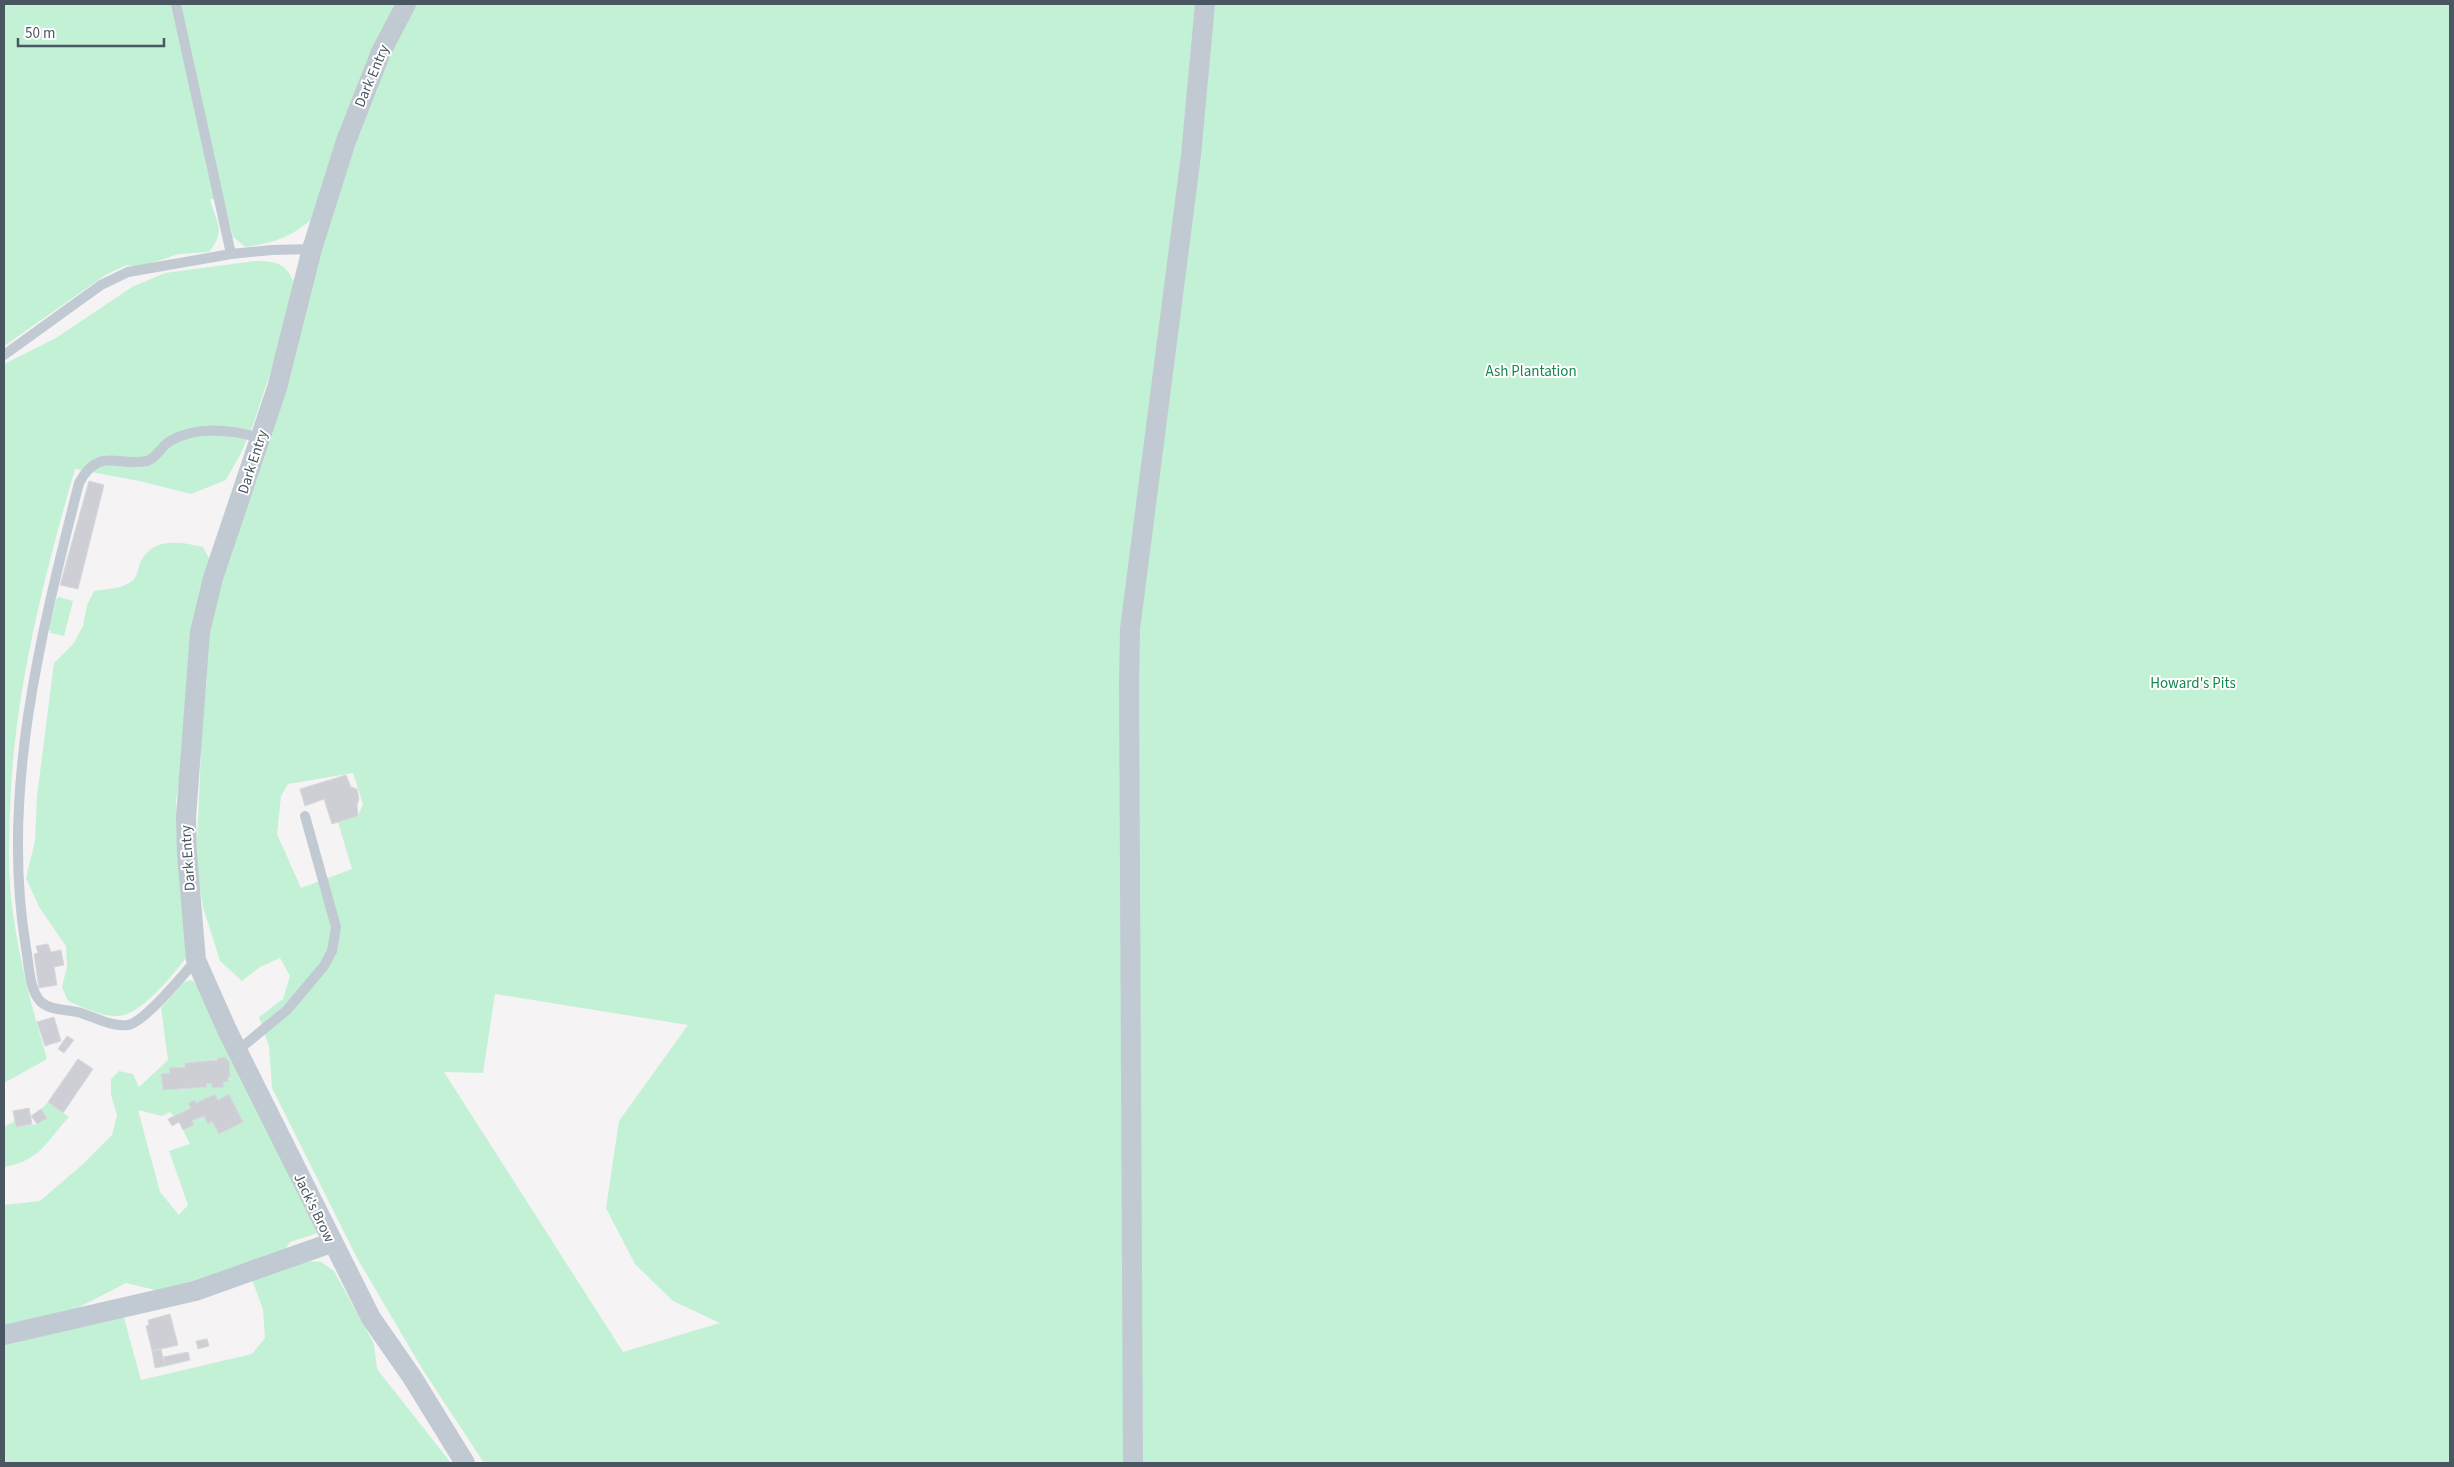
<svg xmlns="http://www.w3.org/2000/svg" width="2454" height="1467" viewBox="0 0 2454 1467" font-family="'Source Sans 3',sans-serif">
  <rect width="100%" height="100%" fill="#f5f3f3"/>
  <!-- green -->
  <path fill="#c3f1d5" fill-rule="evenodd" d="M4,4H394L357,93L377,92L380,73L412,4H1196L1181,158L1142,480L1124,1463H484L423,1370L357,1258L272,1088L269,1046L259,1017L283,999L290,976L280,958L260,967L242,981L220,961L203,907L196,863L201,753L183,760L176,800L186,958C173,975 142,1013 120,1016C102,1017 84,1008 68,1001L62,987L67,967L66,946L39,907L26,878L35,841L37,796L54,663L74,643L83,626L87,605L94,591C106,589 125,589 134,579C138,575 138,566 141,561C154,537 180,542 203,547L212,564L202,697L207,682L205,672L209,625L313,218C290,238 275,242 246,247L233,237L224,200L210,199C216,224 227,229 209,252L179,254L139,267L127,265L107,274L4,346ZM353,773L363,804L358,816L338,822L352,869L301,888L277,834L281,796L288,784ZM495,994L688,1025L619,1121L606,1208L635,1264L673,1301L720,1323L623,1352L444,1072L483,1073Z
    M1213,4H2450V1463H1139L1138,642Z
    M255,261C283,261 288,266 297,291L253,425L241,453L226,480L191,494L139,481L75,469C43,581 14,692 10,810C9,838 8,868 11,897C17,952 31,1005 47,1059L4,1083V364L56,338L132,287L165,273Z
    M59,597L73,601L64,636L51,633L49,629L56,599Z
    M191,980L198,984L318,1233L290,1242L284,1252L303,1261L321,1262L334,1271L374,1344L377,1369L451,1463H4V1340L125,1313L124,1318L141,1380L252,1354L265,1338L263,1309L249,1272L176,1295L126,1283L66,1314L4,1329V1205L40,1201L83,1164L112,1135L117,1115L111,1095V1079L119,1071L133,1074L139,1087L168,1060L161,1008L184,982ZM225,1057L226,1060H229L230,1077L229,1081L223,1082L224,1086L213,1088L212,1083L206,1084V1087L163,1090L161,1074L170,1073L169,1069ZM215,1094L218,1100L229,1094L243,1122L219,1134L212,1121L208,1123L204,1116L192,1121L194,1125L183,1130L190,1144L169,1151L188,1205L179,1215L160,1192L138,1110L162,1116L170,1112L174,1117L191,1108L188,1103L194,1100L196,1103Z
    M48,1102L69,1117C47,1141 40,1161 4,1167V1127L15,1121L17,1127L37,1124L47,1118L41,1109Z"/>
  <!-- building -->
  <path fill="#cdcfd5" stroke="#d7d9de" d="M89,481L104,485L78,589L60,585Z
    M346,775L351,787L357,789L359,799L357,804L358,816L332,824L324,799L305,806L300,789Z
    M48,944L51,952L61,950L64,965L54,967L57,985L39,988L34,954L38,953L36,946Z
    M54,1017L61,1041L45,1046L37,1022Z
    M67,1036L74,1040L64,1053L58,1049Z
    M226,1057V1060H229L230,1077L228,1078L229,1081L223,1082L224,1087L212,1088V1083L206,1084L207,1087L163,1090L161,1074L170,1073L169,1068L185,1067V1063L217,1060V1058Z
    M78,1059L93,1069L63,1113L48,1102Z
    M215,1094L218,1100L229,1094L243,1122L219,1134L212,1121L208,1124L204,1116L192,1121L194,1125L183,1130L179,1122L172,1126L168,1119L191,1108L188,1103L195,1100L196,1103Z
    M29,1108L32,1124L16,1127L13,1111Z
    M41,1109L47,1118L37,1124L31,1116Z
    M170,1314L178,1345L152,1351L146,1326L149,1325L148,1320Z
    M207,1339L209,1346L198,1349L196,1341Z
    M161,1349L165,1366L155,1368L152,1351Z
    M188,1352L190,1360L165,1366L163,1357Z"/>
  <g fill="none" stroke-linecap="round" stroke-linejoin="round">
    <!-- lane -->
    <path stroke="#c1cad2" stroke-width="10" d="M176,4L231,254
      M4,355L101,285L128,272L231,254L272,250L312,249
      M196,960C183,975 145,1022 128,1025C112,1027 96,1018 81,1013C69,1009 51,1011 41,1002C29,990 29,964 26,948C0,792 41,633 79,483C99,446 118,467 147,461C157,458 161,446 170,441C197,425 233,430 261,438
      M237,1051L287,1010L324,966L332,951L336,927L305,816"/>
    <!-- street -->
    <path stroke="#c1cad2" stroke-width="20" d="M406,4L381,52L346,141L312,249L277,388L213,578L200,632L186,817L187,854L196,960L227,1030L371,1318L412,1377L465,1463
      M4,1335L195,1291L331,1243
      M1133,1463L1129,684L1130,629L1191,155L1205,4"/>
  </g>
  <g text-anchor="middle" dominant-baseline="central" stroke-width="4" stroke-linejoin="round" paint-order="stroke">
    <!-- street labels -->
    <g font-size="15" fill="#4a5661" stroke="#fff">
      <text transform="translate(372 76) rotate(-67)">Dark Entry</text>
      <text transform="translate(253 462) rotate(-72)">Dark Entry</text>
      <text transform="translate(188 858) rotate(-94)">Dark Entry</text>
      <text transform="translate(314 1208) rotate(64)">Jack's Brow</text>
    </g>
    <!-- park labels -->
    <g font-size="15" fill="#17864f" stroke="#fff">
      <text x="1531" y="371">Ash Plantation</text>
      <text x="2193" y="683">Howard's Pits</text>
    </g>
  </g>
  <!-- border -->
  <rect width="2454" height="1467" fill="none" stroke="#4a5661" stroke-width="10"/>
  <!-- scale -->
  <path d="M18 38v8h146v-8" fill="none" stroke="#4a5661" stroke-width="2.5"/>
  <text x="25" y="38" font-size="15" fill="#4a5661" stroke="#ffffff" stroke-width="4" paint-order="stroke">50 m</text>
</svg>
